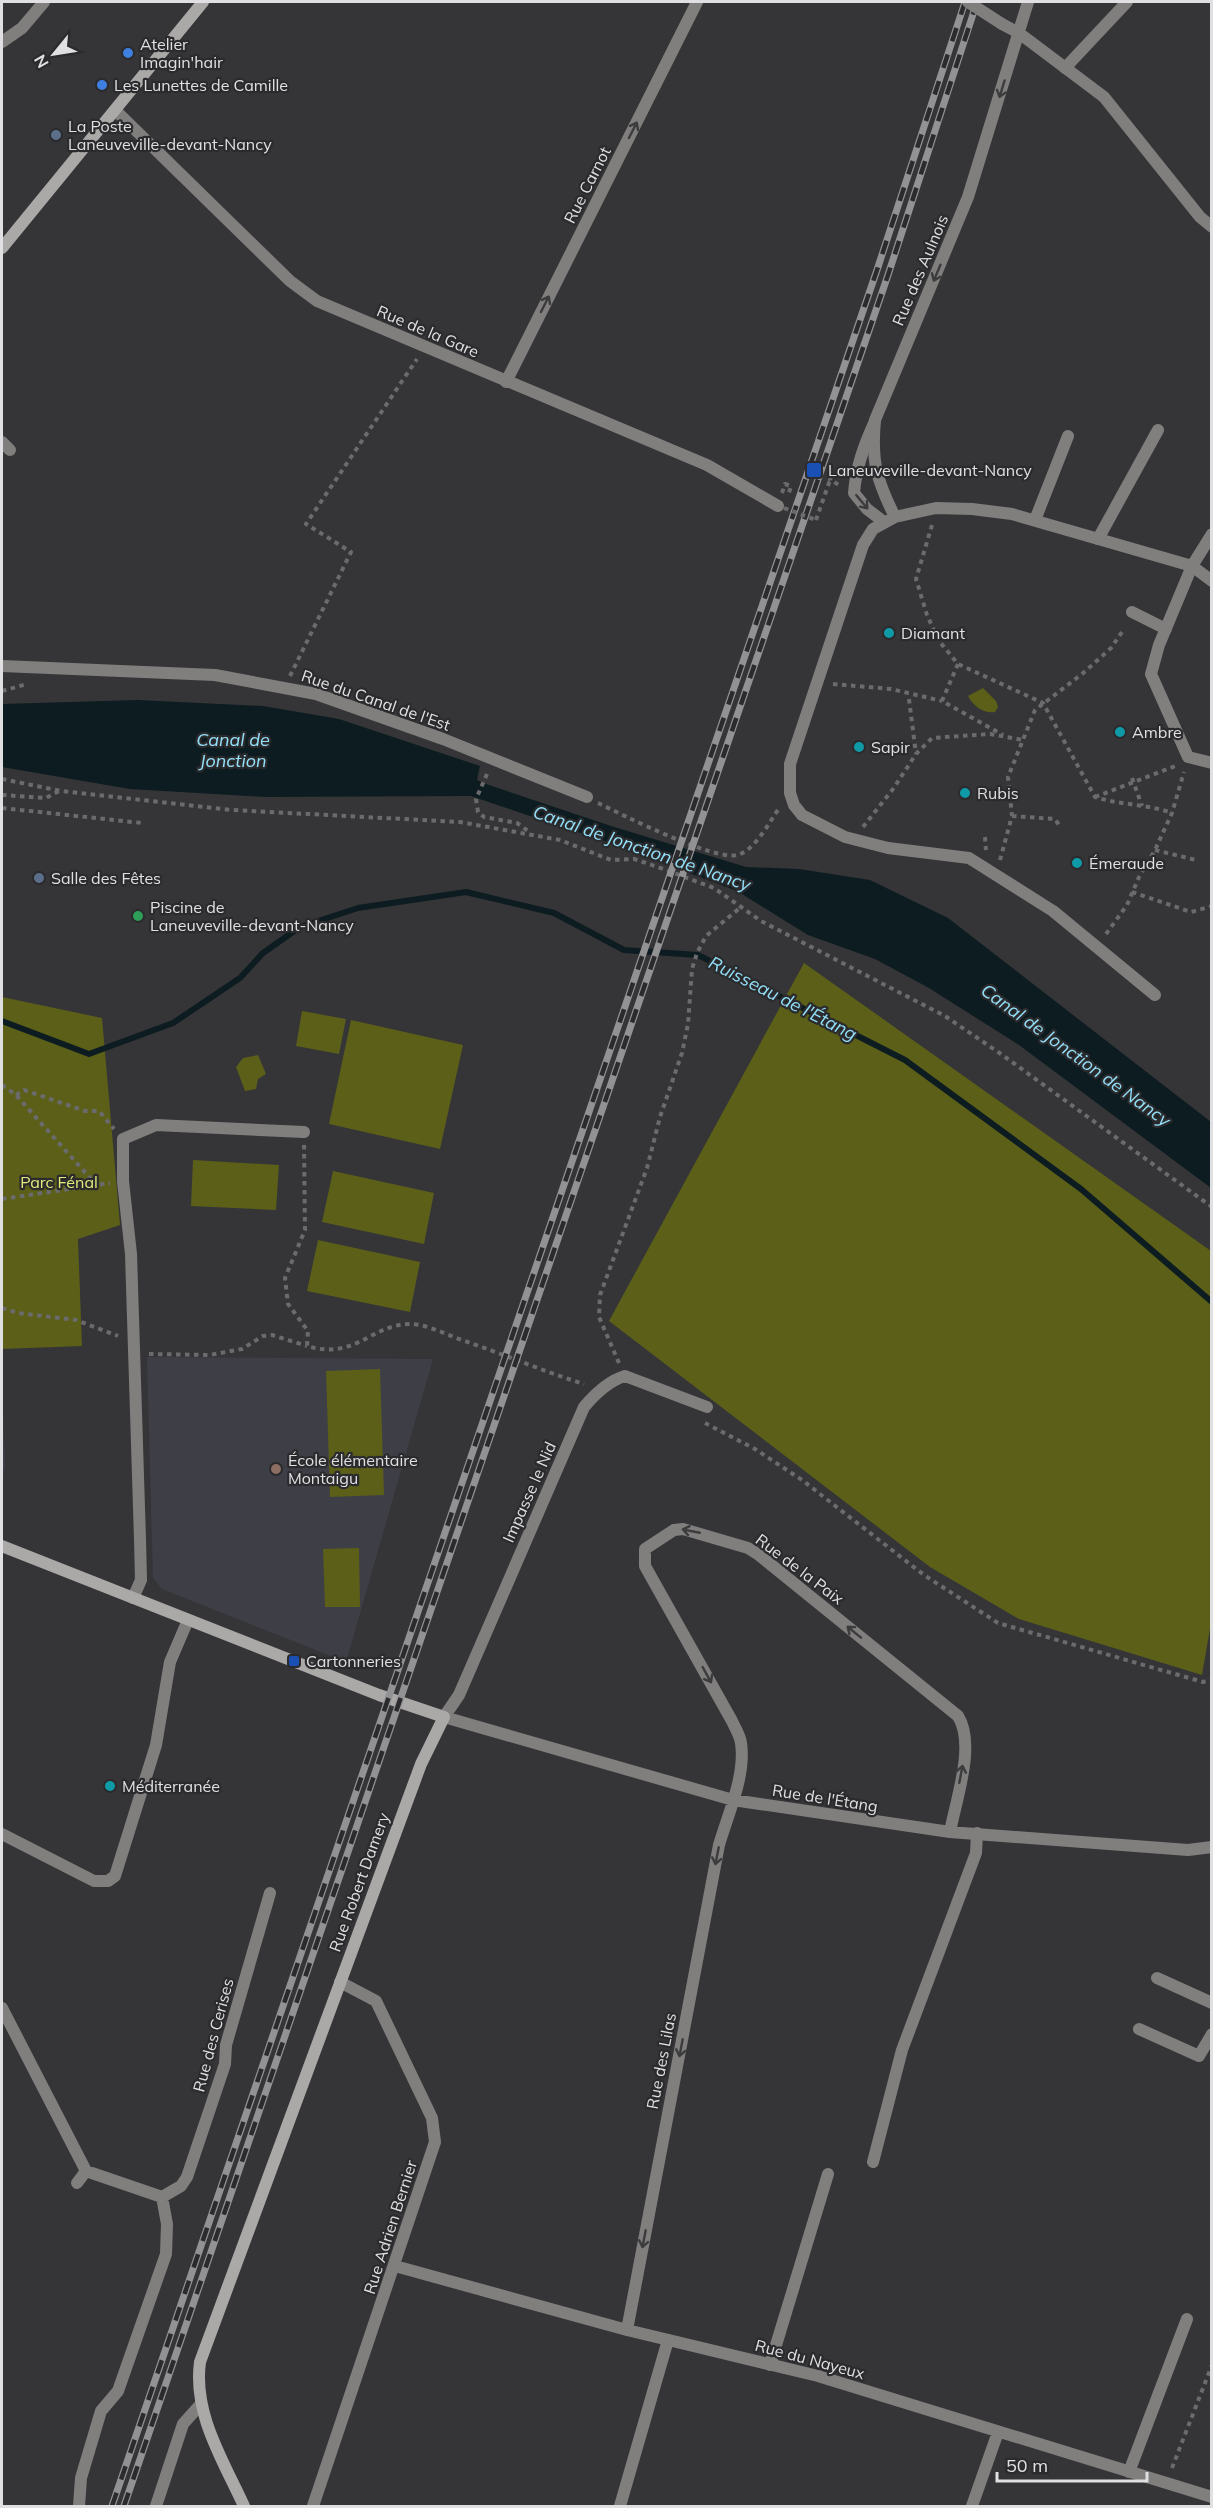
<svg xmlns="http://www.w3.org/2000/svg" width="1213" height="2508" viewBox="0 0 1213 2508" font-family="Mulish,sans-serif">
  <rect width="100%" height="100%" fill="#353538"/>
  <!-- built -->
  <path fill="#3e3e47" d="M147,1357L433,1359L346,1662L162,1589L153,1578Z
    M2,1379L5,1466L2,1481Z"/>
  <!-- green -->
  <path fill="#5b5f18" d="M983,688L996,701L998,707L995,712C984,714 973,706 968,696Z
    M804,963L1211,1251L1212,1617L1202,1675L1019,1619L930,1567L609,1321Z
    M2,997L102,1018L120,1225L78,1239L82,1346L2,1349Z
    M302,1011L346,1019L339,1054L296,1046Z
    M351,1020L463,1045L440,1149L329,1124Z
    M258,1055L266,1074L258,1079L256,1089L245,1091L236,1067L243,1058Z
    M193,1160L279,1165L276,1210L191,1206Z
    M333,1171L434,1193L424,1244L322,1222Z
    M318,1240L420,1262L410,1312L307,1291Z
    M380,1369L384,1495L330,1497L326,1371Z
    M359,1548L360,1607H325L323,1549Z"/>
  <!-- water -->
  <path fill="#0d1c20" d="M138,700L263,706L339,719L480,766L477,780L489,785L611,826L746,867L799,869L870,880L948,918L1211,1122V1188L1019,1045L929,988L875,959L808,935L737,891L604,841L471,796L265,797L130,789L2,767V704Z"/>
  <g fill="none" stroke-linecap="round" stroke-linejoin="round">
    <!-- stream -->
    <path stroke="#0d1c20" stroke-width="6" d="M2,1021L89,1054L173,1023L240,978L263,953L300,927L358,908L466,892L554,913L624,950L698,955L905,1060L1081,1189L1212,1302"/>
    <!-- path -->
    <path stroke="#6b6b6d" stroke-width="4" stroke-dasharray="4.5 4.5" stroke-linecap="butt" d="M831,476L830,480L841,486
      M782,493L785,484L791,486L788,496
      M816,520L830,480
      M932,525L916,579L927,615L939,641L958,664L1043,703L1095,797C1120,805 1147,804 1172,813
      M958,664L942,701L1003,735
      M290,676L351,552L306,524L417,359
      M833,684L891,689L942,701
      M2,691L27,684
      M909,699L916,754
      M487,774L476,799L478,812L484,817L517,823L531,833
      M1132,778L1142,806
      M2,779L61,791L232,810L460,822L560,840L611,860L634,859L655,866L714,888L761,921L945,1016L1001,1054L1212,1207
      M2,795L46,798L59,791
      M1095,797L1178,765
      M598,803C623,815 714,861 737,855C755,851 769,822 780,807
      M2,808L142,823
      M1012,816L1055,819L1059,825
      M863,827L893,789L916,754L932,738L990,734L1023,740
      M985,837L986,850
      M1155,850L1196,860
      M1000,860L1012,816L1008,777L1035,710L1082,674L1111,648L1122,632
      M1132,892L1191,912L1212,906
      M1106,934L1127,905L1139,877L1155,850L1172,813L1184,772
      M2,1085L16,1095L91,1179L93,1185
      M16,1095L24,1090L85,1111H99L114,1129
      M304,1145L305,1230L285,1278L288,1304L308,1331L307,1346C359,1362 375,1317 420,1325C433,1328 446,1334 459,1339C501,1353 542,1371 584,1384
      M2,1199L110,1183
      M2,1308L18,1313L76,1320L118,1336
      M149,1354L210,1355L242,1349L263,1336L272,1335L307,1346
      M619,1363L599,1317L600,1295L647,1168L660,1117L682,1053L688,1024L692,969L697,953L706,936L741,907
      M705,1423L755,1449L802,1480L924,1575L998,1623L1203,1682L1212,1680
      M1172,2468L1212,2365"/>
    <!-- lane -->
    <path stroke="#817f7e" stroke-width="12" d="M1065,68L1127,2
      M875,421C864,445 856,467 854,493L867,509L884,522
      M2,442L10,450
      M1035,520L1068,436
      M1098,539L1158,430
      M1192,566L1159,645L1151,674L1188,757L1212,763
      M1132,612L1166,629
      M133,1598L141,1580L140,1539L131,1254L123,1181V1139L156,1125L304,1132
      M2,1834L94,1881H108L115,1876L156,1745L170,1662L188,1620
      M1157,1978L1212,2003
      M1139,2029L1199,2056L1212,2034
      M873,2162L902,2050L976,1853L977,1833
      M77,2183L86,2171
      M770,2365L828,2174
      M1129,2472L1187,2319
      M620,2506L668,2340"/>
    <!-- street -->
    <path stroke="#817f7e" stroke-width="12" d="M1002,24L1019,33L1104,97L1200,217L1212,227
      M2,42L22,28L44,2
      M115,110L290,281L317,301L707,465L778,506
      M506,382L697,2
      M895,517C877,481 871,462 875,420L968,197L1028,2
      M1192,566L1212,534
      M2,666L215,675L316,694L443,739L587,797
      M1155,995L1053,911L969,858L888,848L845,837L802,815L794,805L790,793V764L863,545L873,529L895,517L936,508L972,509L1012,514L1192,566L1212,581
      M707,1407L625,1376C608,1381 595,1394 584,1407L459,1695L444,1717L733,1800L950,1832L1188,1850L1212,1847
      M2,2008L86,2171L162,2197L181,2186L187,2177L225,2064L226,2045L270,1893
      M395,2266L627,2330L818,2376L1212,2497
      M627,2330L719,1845C728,1814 746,1775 741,1743C740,1735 735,1728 732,1721L645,1566V1549L674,1530L683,1529L748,1548L759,1555L958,1716C976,1745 956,1799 950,1832
      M79,2506L81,2478L101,2411L118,2391L166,2254L167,2224L162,2197
      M156,2506L183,2424L200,2405
      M313,2506L435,2142L432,2118L376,2001L340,1982
      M972,2506L998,2432"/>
    <!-- secondary -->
    <path stroke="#aba9a7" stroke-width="12" d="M2,248L203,2
      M2,1546L379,1695L444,1717L421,1764L200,2362C193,2414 223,2460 244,2506"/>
    <!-- rail casing -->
    <g stroke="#929295" stroke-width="7">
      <path id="rail" d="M112,2506L877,270L965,2
        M124,2506L888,275L977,2"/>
    </g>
    <!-- rail -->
    <use href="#rail" stroke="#2b2b2e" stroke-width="4.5" stroke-dasharray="14" stroke-linecap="butt"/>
    <!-- path-bridge -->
    <path stroke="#6b6b6d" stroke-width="4" stroke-dasharray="4.5 4.5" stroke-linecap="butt" d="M784,508L816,520"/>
    <!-- street-bridge -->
    <path stroke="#817f7e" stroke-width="12" d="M968,2L1002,24"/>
  </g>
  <!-- one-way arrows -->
  <defs><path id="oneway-shaft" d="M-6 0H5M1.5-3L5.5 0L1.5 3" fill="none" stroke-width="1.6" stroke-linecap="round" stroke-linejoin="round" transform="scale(1.5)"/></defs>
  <g stroke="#3c3c3e">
    <use href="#oneway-shaft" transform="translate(1002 89) rotate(107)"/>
    <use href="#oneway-shaft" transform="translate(633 130) rotate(-63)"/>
    <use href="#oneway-shaft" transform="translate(937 273) rotate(113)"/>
    <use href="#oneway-shaft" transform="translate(545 304) rotate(-63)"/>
    <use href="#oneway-shaft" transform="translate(862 502) rotate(50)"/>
    <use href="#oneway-shaft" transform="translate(691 1531) rotate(-169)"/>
    <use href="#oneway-shaft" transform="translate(854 1632) rotate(-141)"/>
    <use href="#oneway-shaft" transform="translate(707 1675) rotate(61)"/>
    <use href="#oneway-shaft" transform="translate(961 1774) rotate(-79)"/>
    <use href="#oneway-shaft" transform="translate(717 1856) rotate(101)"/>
    <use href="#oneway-shaft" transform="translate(681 2048) rotate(101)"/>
    <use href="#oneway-shaft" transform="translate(644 2239) rotate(101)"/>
  </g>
  <!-- markers -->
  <g fill="#3f7fe0" stroke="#2b2b2e" stroke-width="2">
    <circle cx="128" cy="53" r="6"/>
    <circle cx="102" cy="85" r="6"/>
  </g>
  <g fill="#5c6f8a" stroke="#2b2b2e" stroke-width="2">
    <circle cx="56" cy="135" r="6"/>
    <circle cx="39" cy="878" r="6"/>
  </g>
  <g fill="#1a4fb4" stroke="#2b2b2e" stroke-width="2">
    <rect x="806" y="462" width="16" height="16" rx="3"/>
    <rect x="288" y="1655" width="12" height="12" rx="3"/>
  </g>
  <g fill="#0f9aa8" stroke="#2b2b2e" stroke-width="2">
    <circle cx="889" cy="633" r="6"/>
    <circle cx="1120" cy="732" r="6"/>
    <circle cx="859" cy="747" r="6"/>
    <circle cx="965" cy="793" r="6"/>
    <circle cx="1077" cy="863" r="6"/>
    <circle cx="110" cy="1786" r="6"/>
  </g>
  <circle fill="#2e9e5b" stroke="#2b2b2e" stroke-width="2" cx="138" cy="916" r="6"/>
  <circle fill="#8d6e63" stroke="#2b2b2e" stroke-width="2" cx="276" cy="1469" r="6"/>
  <g text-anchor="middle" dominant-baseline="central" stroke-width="4.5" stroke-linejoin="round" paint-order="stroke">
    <!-- poi labels -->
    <g font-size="16" fill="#e0e0e2" stroke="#2b2b2e" text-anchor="start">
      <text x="140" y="44">Atelier<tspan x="140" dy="18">Imagin'hair</tspan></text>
      <text x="114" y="85">Les Lunettes de Camille</text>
      <text x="68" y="126">La Poste<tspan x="68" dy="18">Laneuveville-devant-Nancy</tspan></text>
      <text x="828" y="470">Laneuveville-devant-Nancy</text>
      <text x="901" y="633">Diamant</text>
      <text x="1132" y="732">Ambre</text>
      <text x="871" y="747">Sapir</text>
      <text x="977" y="793">Rubis</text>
      <text x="1089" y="863">Émeraude</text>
      <text x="51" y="878">Salle des Fêtes</text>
      <text x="150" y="907">Piscine de<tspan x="150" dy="18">Laneuveville-devant-Nancy</tspan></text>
      <text x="288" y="1460">École élémentaire<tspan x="288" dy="18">Montaigu</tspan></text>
      <text x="306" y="1661">Cartonneries</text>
      <text x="122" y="1786">Méditerranée</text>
    </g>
    <!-- street labels -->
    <g font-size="16" fill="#e0e0e2" stroke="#2b2b2e">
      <text transform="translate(587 185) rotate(-63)">Rue Carnot</text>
      <text transform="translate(920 270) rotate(-67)">Rue des Aulnois</text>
      <text transform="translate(428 331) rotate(23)">Rue de la Gare</text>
      <text transform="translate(376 700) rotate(19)">Rue du Canal de l'Est</text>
      <text transform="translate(529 1492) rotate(-66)">Impasse le Nid</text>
      <text transform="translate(800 1569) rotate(37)">Rue de la Paix</text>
      <text transform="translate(825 1798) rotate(9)">Rue de l'Étang</text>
      <text transform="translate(359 1882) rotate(-70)">Rue Robert Damery</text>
      <text transform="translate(213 2035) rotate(-75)">Rue des Cerises</text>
      <text transform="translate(661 2061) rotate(-79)">Rue des Lilas</text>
      <text transform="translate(390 2227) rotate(-72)">Rue Adrien Bernier</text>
      <text transform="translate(810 2359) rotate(15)">Rue du Nayeux</text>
    </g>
    <!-- park labels -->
    <g font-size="16" fill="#e3ec79" stroke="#2b2b2e">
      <text x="59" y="1182">Parc Fénal</text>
    </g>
    <!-- water labels -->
    <g font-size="18" font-style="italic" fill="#93e0f9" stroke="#2b2b2e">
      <text x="233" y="739">Canal de<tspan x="233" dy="21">Jonction</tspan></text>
      <text transform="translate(642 848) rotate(19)">Canal de Jonction de Nancy</text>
      <text transform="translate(783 998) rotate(27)">Ruisseau de l'Étang</text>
      <text transform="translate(1076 1055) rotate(36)">Canal de Jonction de Nancy</text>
    </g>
  </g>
  <!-- border -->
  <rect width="1213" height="2508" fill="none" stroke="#e0e0e2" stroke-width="6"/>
  <!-- north arrow -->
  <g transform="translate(54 54) rotate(240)" stroke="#2b2b2e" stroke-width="4.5" paint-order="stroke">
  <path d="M0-4.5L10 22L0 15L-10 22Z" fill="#e0e0e2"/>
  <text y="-9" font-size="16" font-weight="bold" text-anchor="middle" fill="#e0e0e2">N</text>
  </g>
  <!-- scale -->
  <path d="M997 2472v9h150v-9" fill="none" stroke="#e0e0e2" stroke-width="3"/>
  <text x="1006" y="2472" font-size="18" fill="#e0e0e2" stroke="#2b2b2e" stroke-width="4.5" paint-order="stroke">50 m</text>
</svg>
